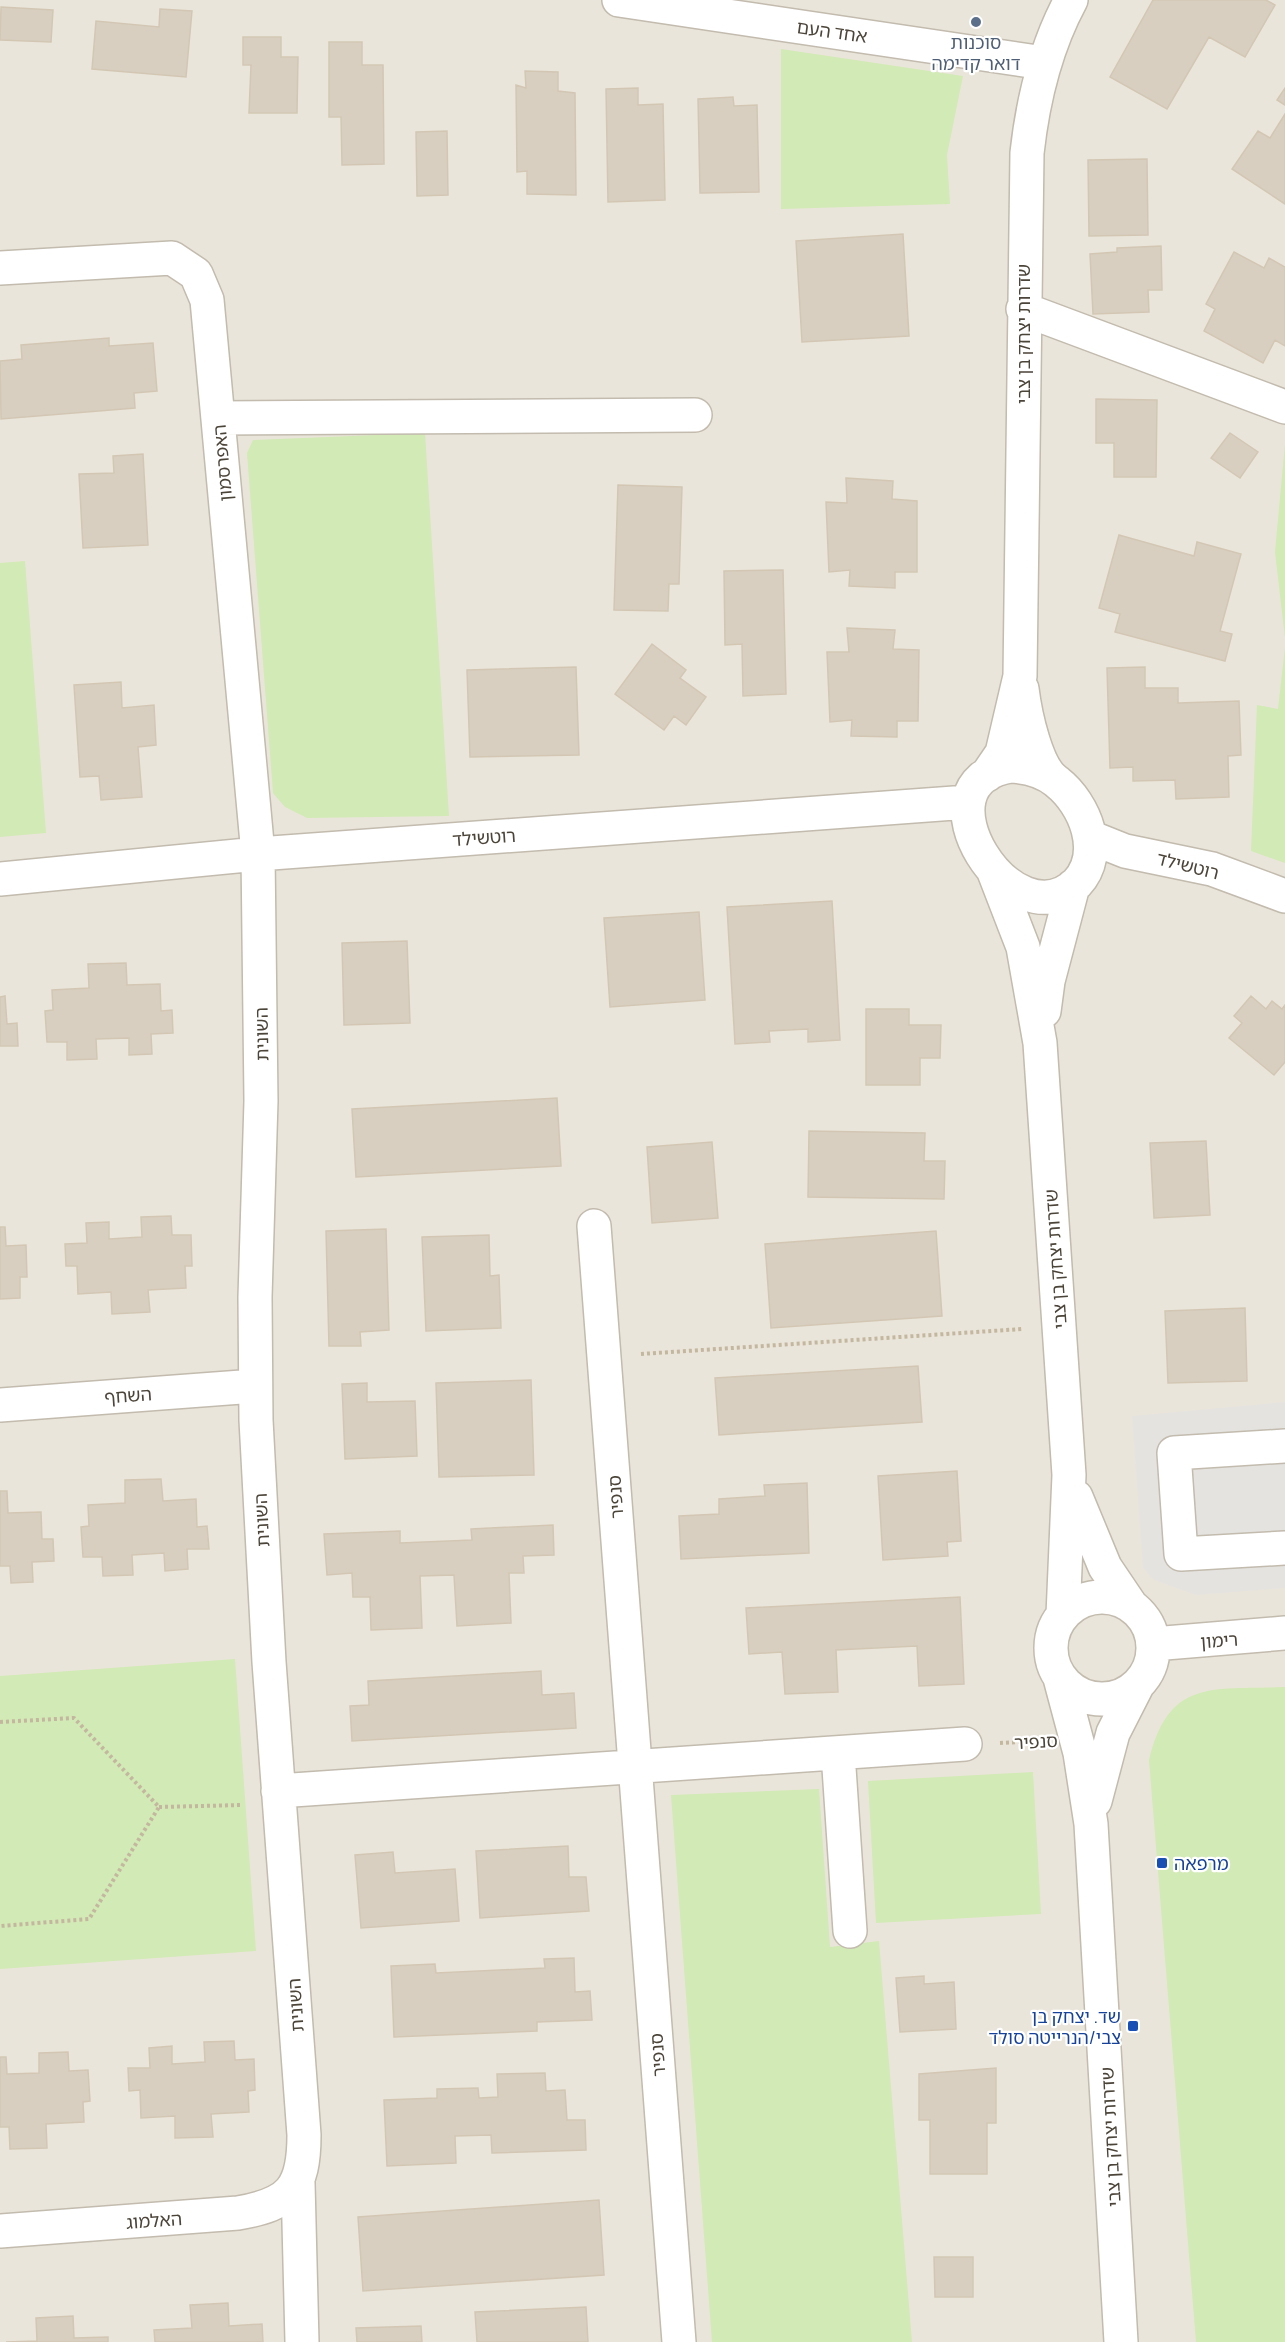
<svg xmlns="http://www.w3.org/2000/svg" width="1285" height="2342" viewBox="0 0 1285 2342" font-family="Manrope,'Noto Sans Hebrew',sans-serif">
  <rect width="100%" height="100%" fill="#f6f3ec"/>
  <!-- residential -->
  <path fill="#eae5da" d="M0,0H1285V2342H0Z"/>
  <!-- green -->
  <path fill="#d2eab5" d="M781,49L963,76L947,155L950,204L781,209Z
    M425,433L449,816L307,818L285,807L273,793L247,453L253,440Z
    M1285,444V638L1275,552Z
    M25,561L46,833L0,837V563Z
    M1285,647V863L1251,851L1257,705L1278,709Z
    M235,1659L256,1951L0,1969V1676Z
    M1285,1687V2342H1196L1149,1760C1169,1677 1214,1690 1285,1687Z
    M1033,1772L1041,1914L876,1923L868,1781Z
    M819,1789L830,1947L879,1941L912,2342H712L671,1795Z"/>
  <!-- parking -->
  <path fill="#e5e3e0" d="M1285,1402V1588L1196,1595L1154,1580L1143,1568L1132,1416Z"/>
  <!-- building -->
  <path fill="#d8cfc1" stroke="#d3c7b4" stroke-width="1.5" d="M1153,0H1266L1275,5L1245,57L1209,37L1167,109L1110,77Z
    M1,7L53,10L51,42L0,40Z
    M160,9L192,11L186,77L92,69L96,21L159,27Z
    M243,37H281V57H298L297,113H249L251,65H243Z
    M329,42H362V65H383L384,164L342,165L341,117H329Z
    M525,71L558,72V91L575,93L576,195L527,194V171L517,172L516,85L526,88Z
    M638,88V105L663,104L665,200L608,202L606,89Z
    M1285,88V105L1277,100Z
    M733,97L734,106L757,105L759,192L700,193L698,99Z
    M1285,114V204L1232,169L1258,131L1270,138Z
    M447,131L448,195L417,196L416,132Z
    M1147,159L1148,235L1089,236L1088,160Z
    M903,234L909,336L802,342L796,241Z
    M1161,246L1162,290H1148L1149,312L1093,314L1090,254L1117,252V248Z
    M1234,252L1264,268L1269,258L1285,267V346L1275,340L1263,363L1204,331L1215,309L1206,304Z
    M109,338V346L153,343L157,391L134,393L135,408L1,419L0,361L22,359L21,345Z
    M1096,399L1157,400L1156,477H1114V443H1096Z
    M1230,433L1258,452L1240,478L1211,458Z
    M143,454L148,545L83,548L79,474L114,473L113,456Z
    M846,478L893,481L892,499L917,501V572H895V588L849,586L850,570L829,572L826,502L847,503Z
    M618,485L682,487L679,584H669L668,611L614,610Z
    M1119,535L1194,556L1197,542L1241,554L1220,631L1232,634L1225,661L1115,632L1120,614L1099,608Z
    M783,570L786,694L743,696L742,644L725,645L724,571Z
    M847,628L895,630L893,649L919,650L918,721H897V737L851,736L852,720L830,722L827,652H849Z
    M652,644L686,670L680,678L706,697L686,725L674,716L664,730L615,694Z
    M576,667L579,755L470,757L467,670Z
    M1145,667V688H1178V703L1239,701L1241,755L1228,756L1229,797L1176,799L1175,780L1133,781V767L1110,768L1107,668Z
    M121,682L122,708L154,705L156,745L138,747L142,797L101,800L99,776L80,777L74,685Z
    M832,901L840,1040L808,1042V1029L769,1031L770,1042L735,1044L727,907Z
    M699,912L705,1000L610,1007L604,918Z
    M407,941L410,1023L344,1025L342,943Z
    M126,963L127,985L160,984L161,1011L172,1010L173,1033L151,1034L152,1054L129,1055V1038L96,1039L97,1059L67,1060V1042H47L45,1011L53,1010L52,990L89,988L88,964Z
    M5,996L7,1024L17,1023L18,1046H0V997Z
    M1251,996L1266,1009L1272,1001L1282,1009L1285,1005V1062L1274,1075L1229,1038L1242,1023L1234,1016Z
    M866,1009H909V1025H941L940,1058H920V1085H866Z
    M557,1098L561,1166L356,1177L352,1109Z
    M809,1131L925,1133L924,1161H945L944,1199L808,1197Z
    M1206,1141L1210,1215L1154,1218L1150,1143Z
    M712,1142L718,1218L652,1223L647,1147Z
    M171,1216L172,1235H191L192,1266H185L186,1288L148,1290L150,1312L112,1314L111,1292L78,1294L77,1266H66L65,1244L87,1243L86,1223L109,1222V1239L142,1237L141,1217Z
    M0,1227H5L6,1246L26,1245L27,1277H20V1298L0,1299Z
    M386,1229L389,1330L360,1332L361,1346H329L326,1231Z
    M936,1231L942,1316L771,1328L765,1244Z
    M489,1235L490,1276L499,1275L501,1328L426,1331L422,1237Z
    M1245,1308L1247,1381L1168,1383L1165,1311Z
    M918,1366L922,1422L719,1435L715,1378Z
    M531,1380L534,1475L439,1477L436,1383Z
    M367,1383V1402L415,1401L417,1456L345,1459L342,1384Z
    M957,1471L961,1541L947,1542L948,1556L883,1560L878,1476Z
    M161,1479L163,1501L196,1499L197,1527L207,1526L209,1549H187L188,1569L165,1571L164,1553L132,1555L133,1575L103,1576L102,1557H83L81,1527L89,1526L88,1505L125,1503V1480Z
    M807,1483L809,1553L681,1559L679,1516L719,1514V1499L765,1496L764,1485Z
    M0,1491H7L8,1513L41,1512L42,1539H53L54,1561L32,1562L33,1582L11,1583L10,1566H0Z
    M553,1525L554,1555L523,1556L524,1573H509L511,1623L457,1626L454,1575L420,1576L422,1628L371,1630L370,1597H353L352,1573L327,1575L324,1534L400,1531V1543L472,1540L471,1529Z
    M960,1597L964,1684L919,1686L917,1646L836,1650L838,1692L785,1694L782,1652L749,1654L746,1608Z
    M541,1671L542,1695L574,1693L576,1728L352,1741L350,1706L369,1705L368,1681Z
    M568,1846L569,1877H586L589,1911L480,1918L476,1851Z
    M393,1852L395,1873L455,1869L459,1921L361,1928L355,1855Z
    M574,1958L575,1992L590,1991L592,2020L537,2022V2031L394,2037L391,1966L435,1964L436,1973L545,1968L544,1959Z
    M924,1976V1984L954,1982L956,2029L900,2032L896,1978Z
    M234,2041L235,2060L254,2059L255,2090L248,2091L249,2112L211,2114L213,2137L175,2138V2116L141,2118L140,2090L129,2091L128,2068H150L149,2048L172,2046V2064L205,2062L204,2042Z
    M68,2052L69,2071L88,2070L90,2101L83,2102L84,2122L46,2124L47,2148L10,2149L9,2127H0V2057H6L7,2074L39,2073V2053Z
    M996,2068V2123H987V2174H930V2120H919V2074Z
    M545,2073L546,2091L565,2090L567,2120H585L586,2150L492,2153L491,2135L455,2136L456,2163L387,2166L384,2100L437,2098V2089L478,2088L479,2098L498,2097L497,2074Z
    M599,2200L604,2275L363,2291L358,2217Z
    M934,2257H973V2297H935Z
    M228,2303L229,2326L262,2324L263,2342H155L154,2330L192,2328L190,2305Z
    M586,2307L588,2342H477L475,2312Z
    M73,2316L74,2338L108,2337V2342H6L37,2341L36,2318Z
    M421,2326L422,2342H357L356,2328Z"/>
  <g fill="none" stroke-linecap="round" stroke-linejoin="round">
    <!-- minor casing -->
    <g stroke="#c2bbae" stroke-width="36">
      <path id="minor" d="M619,0L1044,63
        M0,268L172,258L196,274L207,300L258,854L261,1101L255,1297L256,1420L269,1662L304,2135C304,2189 290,2204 238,2213L0,2231
        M1023,309L1285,407
        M218,418L695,415
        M1022,689C1025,713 1036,768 1056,781
        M1011,766C1028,767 1044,771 1057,782C1085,804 1105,853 1077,883C1014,946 908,782 1011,766Z
        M987,775L1002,753L1020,676L1027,153C1033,99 1045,48 1071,0
        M1090,837L1125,851L1212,869L1285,896
        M994,872L1023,947L1040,1043L1069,1475L1063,1615
        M0,879L258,854L968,802
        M1044,1011L1048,981L1073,886
        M594,1226L679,2342
        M0,1405L255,1386
        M1285,1446L1174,1453L1181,1554L1285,1548
        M1076,1497L1105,1567L1132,1607
        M1051 1648a51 51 0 1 1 102 0a51 51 0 1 1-102 0Z
        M1153,1644L1285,1633
        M1060,1678L1080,1753L1091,1824L1121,2342
        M838,1753L850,1931
        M278,1791L965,1744
        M1095,1801L1113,1733L1138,1684
        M298,2183L302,2342"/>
    </g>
    <!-- path -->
    <path stroke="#c4b79f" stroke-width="4" stroke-dasharray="3 3" stroke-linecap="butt" d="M641,1354L1022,1329
      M0,1722L74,1718L159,1807L89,1919L0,1926
      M1000,1743L1040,1741
      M159,1807L242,1805"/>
    <!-- minor -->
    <use href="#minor" stroke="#fff" stroke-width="33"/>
  </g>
  <!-- markers -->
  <circle fill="#5c6f8a" stroke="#fff" stroke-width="2" cx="976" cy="22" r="6"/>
  <g fill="#1a4fb4" stroke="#fff" stroke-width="2">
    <rect x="1156" y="1857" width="12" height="12" rx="3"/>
    <rect x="1127" y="2020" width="12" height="12" rx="3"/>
  </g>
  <g text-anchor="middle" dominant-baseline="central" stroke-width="4.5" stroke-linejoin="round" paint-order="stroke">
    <!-- street labels -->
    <g font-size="18" fill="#4b4439" stroke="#fff">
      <text transform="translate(832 31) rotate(8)">אחד העם</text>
      <text transform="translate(1023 334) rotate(-90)">שדרות יצחק בן צבי</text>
      <text transform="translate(222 463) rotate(-95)">האפרסמון</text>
      <text transform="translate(484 837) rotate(-4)">רוטשילד</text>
      <text transform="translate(1188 865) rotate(14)">רוטשילד</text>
      <text transform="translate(261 1034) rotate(-91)">השונית</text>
      <text transform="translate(1055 1259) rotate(-94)">שדרות יצחק בן צבי</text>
      <text transform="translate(128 1395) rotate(-4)">השחף</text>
      <text transform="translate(615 1497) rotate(-94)">סנפיר</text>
      <text transform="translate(261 1520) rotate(-93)">השונית</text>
      <text transform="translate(1219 1640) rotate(-4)">רימון</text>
      <text transform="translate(1036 1741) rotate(-3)">סנפיר</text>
      <text transform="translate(295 2005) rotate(-94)">השונית</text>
      <text transform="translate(657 2055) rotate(-94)">סנפיר</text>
      <text transform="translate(1110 2137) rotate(-93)">שדרות יצחק בן צבי</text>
      <text transform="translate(154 2220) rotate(-4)">האלמוג</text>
    </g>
    <!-- service labels -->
    <g font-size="18" fill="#4e5e75" stroke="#fff">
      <text x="976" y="42">סוכנות<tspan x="976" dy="21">דואר קדימה</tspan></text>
    </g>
    <!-- transit labels -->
    <g font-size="18" fill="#164399" stroke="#fff" text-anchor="start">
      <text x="1174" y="1863">מרפאה</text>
      <text x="1121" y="2016" text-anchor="end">שד. יצחק בן<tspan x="1121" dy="21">צבי/הנרייטה סולד</tspan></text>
    </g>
  </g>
</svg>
